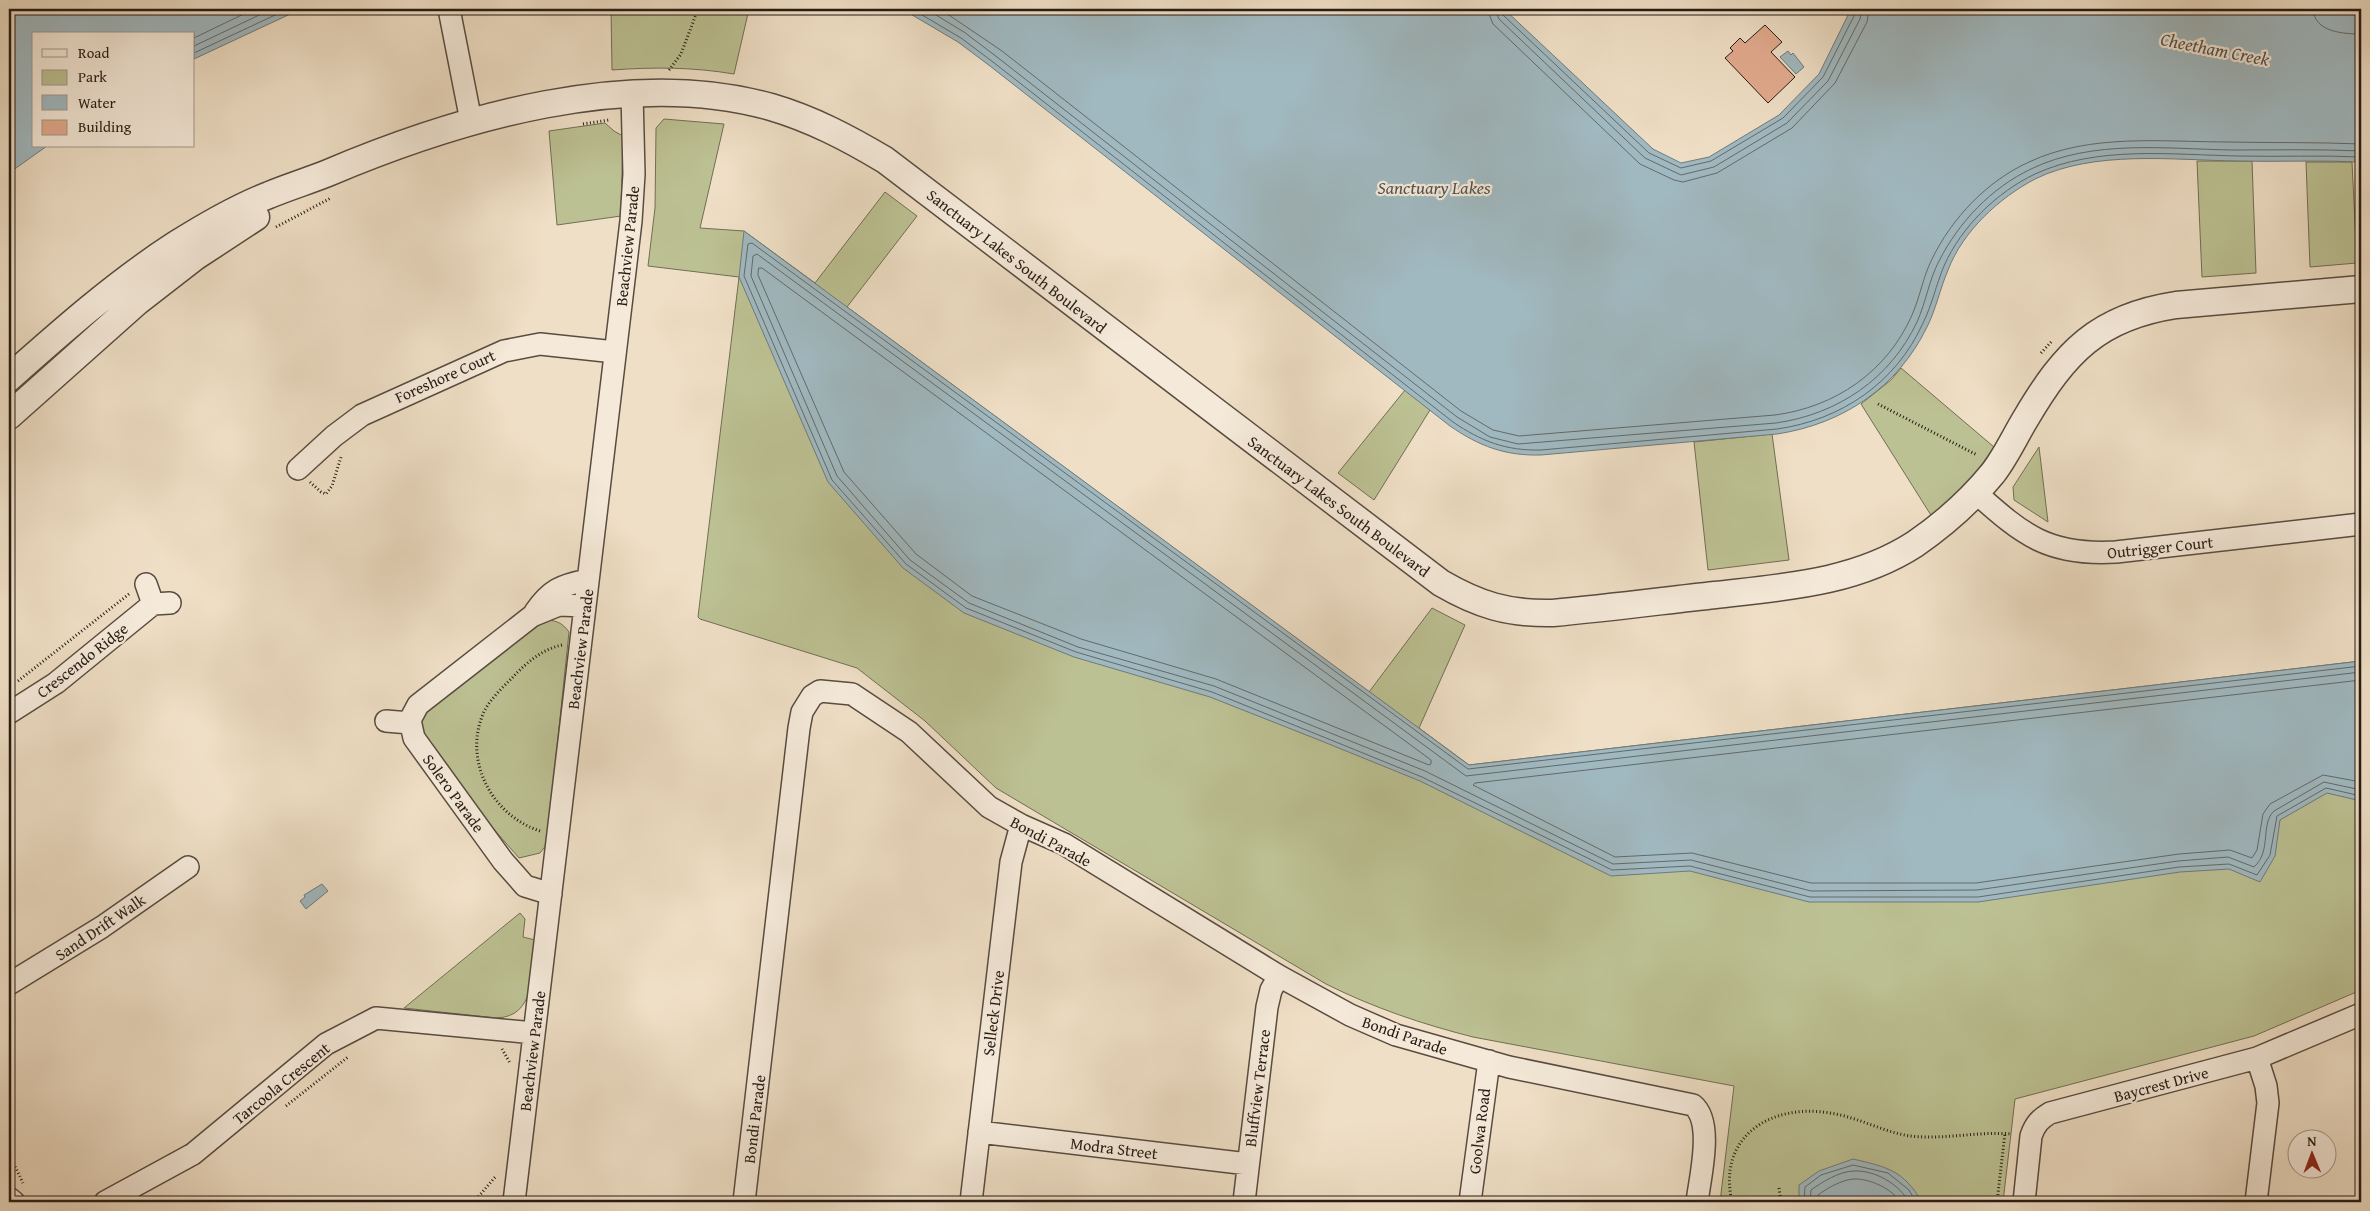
<svg xmlns="http://www.w3.org/2000/svg" width="2370" height="1211" viewBox="0 0 2370 1211" font-family="'Gentium Book Plus',serif">
  <rect width="100%" height="100%" fill="#efdfc6"/>
  <filter id="stains"><feTurbulence type="fractalNoise" baseFrequency=".004" numOctaves="4"/><feColorMatrix values="0 0 0 0 .2 0 0 0 0 .09 0 0 0 0 .02 0 0 0 .5 -.17"/></filter>
  <radialGradient id="worn" r=".72"><stop offset=".6" stop-color="#630" stop-opacity="0"/><stop offset="1" stop-color="#630" stop-opacity=".3"/></radialGradient>
  <!-- green -->
  <path fill="#bcc193" stroke="#716e54" d="M611,9H749L734,74C693,67 653,67 612,70Z
    M664,119L724,124L700,228L744,231L815,283L885,192L917,216L847,307L1369,692L1432,608L1465,625L1419,728L1469,765L2361,661V990L2254,1036L2015,1099L2003,1202H1720L1734,1086L1473,1037C1422,1024 1374,1008 1326,984L996,788L925,721L857,668L700,619L698,617L739,277L648,266L655,208L656,128Z
    M605,123L614,131L623,136L621,216L557,225L549,131Z
    M2197,161H2252L2256,273L2202,277Z
    M2306,162H2352L2357,263L2310,267Z
    M1901,368L1994,447L1961,494L1934,520L1861,404L1891,380Z
    M1405,390L1430,410L1374,500L1338,473Z
    M1772,434L1789,560L1708,570L1694,442Z
    M2039,447L2048,522L2014,500L2013,487Z
    M543,620C555,620 562,622 569,632L547,844L540,853L519,858L414,738L418,705Z
    M520,913L525,919L523,937L535,940C531,971 537,1017 496,1018L404,1008Z"/>
  <!-- water -->
  <path fill="#a0b9c1" stroke="#6f7a7c" d="M9,9H301L194,59V34H34V146H47L9,173Z
    M902,9H1504L1653,149L1681,163L1709,157L1779,115L1819,74L1851,9H2317L2361,16V162C2320,160 2278,162 2237,161C2172,160 2094,150 2035,179C1999,198 1963,231 1948,270C1940,289 1936,309 1927,327C1898,387 1843,424 1777,434L1541,455C1505,456 1479,446 1450,426L990,66L958,42Z
    M1788,51L1791,55L1793,53L1804,67L1796,74L1780,57Z
    M744,231L1469,765L2361,661V801L2327,793L2280,820L2275,856L2260,882L2229,869L2180,872L1978,902H1809L1690,871L1611,876L1420,781L1324,742L1210,697L1074,657L964,613L903,568L828,482L739,277Z
    M322,884L328,891L306,909L300,901L305,897L304,895Z
    M1853,1159C1887,1167 1903,1170 1922,1202H1799V1185L1819,1171Z"/>
  <g fill="none" stroke-linecap="round" stroke-linejoin="round">
    <!-- shore -->
    <path stroke="#636a6a" stroke-width="1" d="M912,9L961,38L993,62L1453,422C1481,441 1506,451 1541,450L1777,429C1841,420 1896,383 1923,323C1932,305 1936,285 1944,266C1961,227 1997,192 2035,174C2098,145 2173,155 2240,156C2280,157 2321,155 2361,157
      M926,9L964,32L997,57L1457,417L1490,437L1518,444L1776,423C1838,414 1890,379 1917,322C1926,302 1929,280 1939,261C1959,222 1991,188 2031,169C2093,139 2166,149 2233,150C2275,150 2319,149 2361,151
      M940,9L1002,51L1461,411L1493,430L1519,436L1775,415C1835,407 1887,372 1912,315C1920,297 1923,277 1932,259C1952,218 1987,181 2029,162C2091,133 2163,142 2229,142C2273,143 2317,142 2361,144
      M1487,9L1493,24L1640,164L1674,180L1683,182L1717,173L1792,128L1835,83L1867,22L1869,9
      M1495,9L1499,19L1645,158L1681,175L1714,167L1787,123L1828,81L1860,19L1862,9
      M1501,9L1503,15L1649,153L1681,168L1711,161L1783,118L1823,77L1854,16L1855,9
      M2313,9C2314,32 2343,34 2361,34
      M194,38L254,9
      M194,46L272,9
      M194,53L288,9
      M759,268H762L1431,760V764L1429,765L1216,679L1081,639L972,596L916,554L844,472L758,275Z
      M2361,666L1468,769L752,243L748,244L744,276L832,480L906,564L966,608L1076,652L1212,692L1326,738L1422,777L1612,870L1690,866L1810,897H1978L2179,867L2229,864L2257,875L2270,855L2277,816L2326,788L2361,796
      M2361,672L1466,776L757,254L753,256L751,276L837,476L910,560L969,603L1078,647L1214,686L1328,732L1425,771L1613,864L1691,860L1811,891L1977,890L2178,861L2228,857L2254,867C2272,851 2260,824 2274,811L2324,782L2361,790
      M2361,680L1475,783L1473,785L1615,857L1692,853L1811,883H1976L2179,854L2230,850L2252,858L2257,850L2263,814L2270,804L2323,775L2361,782
      M1804,1202L1805,1187L1821,1175L1853,1165L1888,1173L1909,1190L1916,1202
      M1810,1202L1811,1190C1822,1182 1840,1171 1854,1171C1875,1170 1899,1184 1909,1202
      M1817,1202L1818,1195C1827,1188 1842,1180 1853,1179C1869,1178 1893,1189 1900,1202"/>
  </g>
  <!-- building -->
  <path fill="#e3ab8f" stroke="#261b14" d="M1765,25L1782,42L1771,52L1795,77L1768,103L1725,58L1733,51L1730,48L1740,38L1745,43Z"/>
  <g fill="none" stroke-linecap="round" stroke-linejoin="round">
    <!-- minor casing -->
    <g stroke="#584c40" stroke-width="24">
      <path id="minor" d="M449,9L471,121
        M298,469L334,436L362,415L504,351L540,344L615,352
        M1975,492C2023,535 2048,556 2116,552L2361,524
        M146,584L153,604L170,603
        M535,612C550,590 561,585 588,580
        M9,713L56,683L153,604
        M386,721L410,723
        M551,894L525,886L503,861L414,738L410,720L418,705L532,616L559,605L585,606
        M9,984L102,927L188,867
        M979,1132L1248,1164
        M9,1198L14,1202
        M105,1202L193,1154L326,1044L376,1018L534,1033
        M514,1202L631,221L634,174L632,94
        M744,1202L799,728L802,712L812,696L820,691L852,694L909,732L989,807L1021,825L1064,844L1279,976L1350,1015L1396,1035L1509,1067L1693,1105C1714,1122 1700,1177 1697,1202
        M971,1202L1011,862L1021,825
        M1244,1202L1267,1007L1271,990L1279,976
        M1470,1202L1489,1061
        M2024,1202L2031,1136C2035,1124 2040,1119 2050,1113L2257,1058L2361,1014
        M2256,1202L2268,1103L2266,1086L2257,1058"/>
    </g>
    <!-- tertiary casing -->
    <g stroke="#584c40" stroke-width="29">
      <path id="tertiary" d="M9,378C62,331 115,284 175,245C205,226 236,208 269,195C288,187 308,181 328,173C458,118 630,67 771,107C812,119 848,138 885,160L1441,583C1479,605 1508,614 1553,613C1607,608 1661,601 1715,595C1784,587 1855,583 1915,544C1944,524 1971,500 1993,473C2006,456 2015,436 2026,418C2065,352 2098,317 2176,305L2361,289
        M9,416L137,302L195,257L256,217"/>
    </g>
    <!-- path -->
    <path stroke="#261b14" stroke-width="3" stroke-dasharray="1 2.5" stroke-linecap="butt" d="M669,70L681,54L698,9
      M583,124L609,120
      M276,227L331,198
      M2041,353L2052,341
      M1878,404L1977,455
      M310,482L321,492L326,494L332,486L341,457
      M18,681L129,594
      M540,831C493,816 463,762 483,714C489,700 503,687 514,676C527,662 543,649 562,645
      M502,1049L510,1063
      M286,1106L348,1057
      M9,1154L23,1183
      M1779,1188L1781,1202
      M474,1202L496,1176
      M1732,1202C1717,1137 1770,1103 1830,1113C1858,1117 1883,1132 1910,1136C1945,1140 1978,1131 2012,1134
      M1997,1202L2005,1133"/>
    <!-- minor -->
    <use href="#minor" stroke="#f5eada" stroke-width="21"/>
    <!-- tertiary -->
    <use href="#tertiary" stroke="#f5eada" stroke-width="26"/>
  </g>
  <g text-anchor="middle" dominant-baseline="central" stroke-width="4.5" stroke-linejoin="round" paint-order="stroke">
    <!-- street labels -->
    <g font-size="16" fill="#261b14" stroke="#f5eada">
      <text transform="translate(627 246) rotate(-84)">Beachview Parade</text>
      <text transform="translate(1017 261) rotate(38)">Sanctuary Lakes South Boulevard</text>
      <text transform="translate(445 376) rotate(-24)">Foreshore Court</text>
      <text transform="translate(1339 506) rotate(37)">Sanctuary Lakes South Boulevard</text>
      <text transform="translate(2160 547) rotate(-6)">Outrigger Court</text>
      <text transform="translate(580 649) rotate(-83)">Beachview Parade</text>
      <text transform="translate(82 660) rotate(-38)">Crescendo Ridge</text>
      <text transform="translate(454 793) rotate(54)">Solero Parade</text>
      <text transform="translate(1051 841) rotate(28)">Bondi Parade</text>
      <text transform="translate(100 927) rotate(-34)">Sand Drift Walk</text>
      <text transform="translate(993 1013) rotate(-83)">Selleck Drive</text>
      <text transform="translate(1405 1035) rotate(19)">Bondi Parade</text>
      <text transform="translate(532 1051) rotate(-83)">Beachview Parade</text>
      <text transform="translate(281 1083) rotate(-39)">Tarcoola Crescent</text>
      <text transform="translate(2161 1084) rotate(-15)">Baycrest Drive</text>
      <text transform="translate(1257 1088) rotate(-83)">Bluffview Terrace</text>
      <text transform="translate(754 1119) rotate(-83)">Bondi Parade</text>
      <text transform="translate(1479 1131) rotate(-83)">Goolwa Road</text>
      <text transform="translate(1114 1148) rotate(7)">Modra Street</text>
    </g>
    <!-- water labels -->
    <g font-size="18" font-style="italic" fill="#515251" stroke="#f5eada">
      <text transform="translate(2215 49) rotate(11)">Cheetham Creek</text>
      <text x="1434" y="187">Sanctuary Lakes</text>
    </g>
  </g>
  <!-- margin -->
  <rect width="2370" height="1211" fill="none" stroke="#efdfc6" stroke-width="30"/>
  <rect x="10" y="10" width="2350" height="1191" fill="none" stroke="#261b14" stroke-width="2.5"/>
  <rect x="15" y="15" width="2340" height="1181" fill="none" stroke="#261b14"/>
  <!-- legend -->
  <rect x="32" y="32" width="162" height="115" fill="#f5eada" stroke="#a2978b"/>
  <rect x="42" y="49" width="25" height="8" fill="#f5eada" stroke="#a2978b"/>
  <text x="78" y="58" font-size="15" fill="#261b14">Road</text>
  <rect x="42" y="70" width="25" height="15" fill="#bcc193" stroke="#a2978b"/>
  <text x="78" y="82" font-size="15" fill="#261b14">Park</text>
  <rect x="42" y="95" width="25" height="15" fill="#a0b9c1" stroke="#a2978b"/>
  <text x="78" y="108" font-size="15" fill="#261b14">Water</text>
  <rect x="42" y="120" width="25" height="15" fill="#e3ab8f" stroke="#a2978b"/>
  <text x="78" y="132" font-size="15" fill="#261b14">Building</text>
  <!-- north arrow -->
  <g transform="translate(2312 1154) rotate(359)"><circle r="24" fill="#f5eada" stroke="#a2978b"/>
  <path d="M0-4L9 19L0 12L-9 19Z" fill="#8f2418"/>
  <text y="-8" font-size="14" font-weight="bold" text-anchor="middle" fill="#261b14">N</text>
  </g>
  <rect width="100%" height="100%" filter="url(#stains)"/>
  <rect width="100%" height="100%" fill="url(#worn)"/>
</svg>
